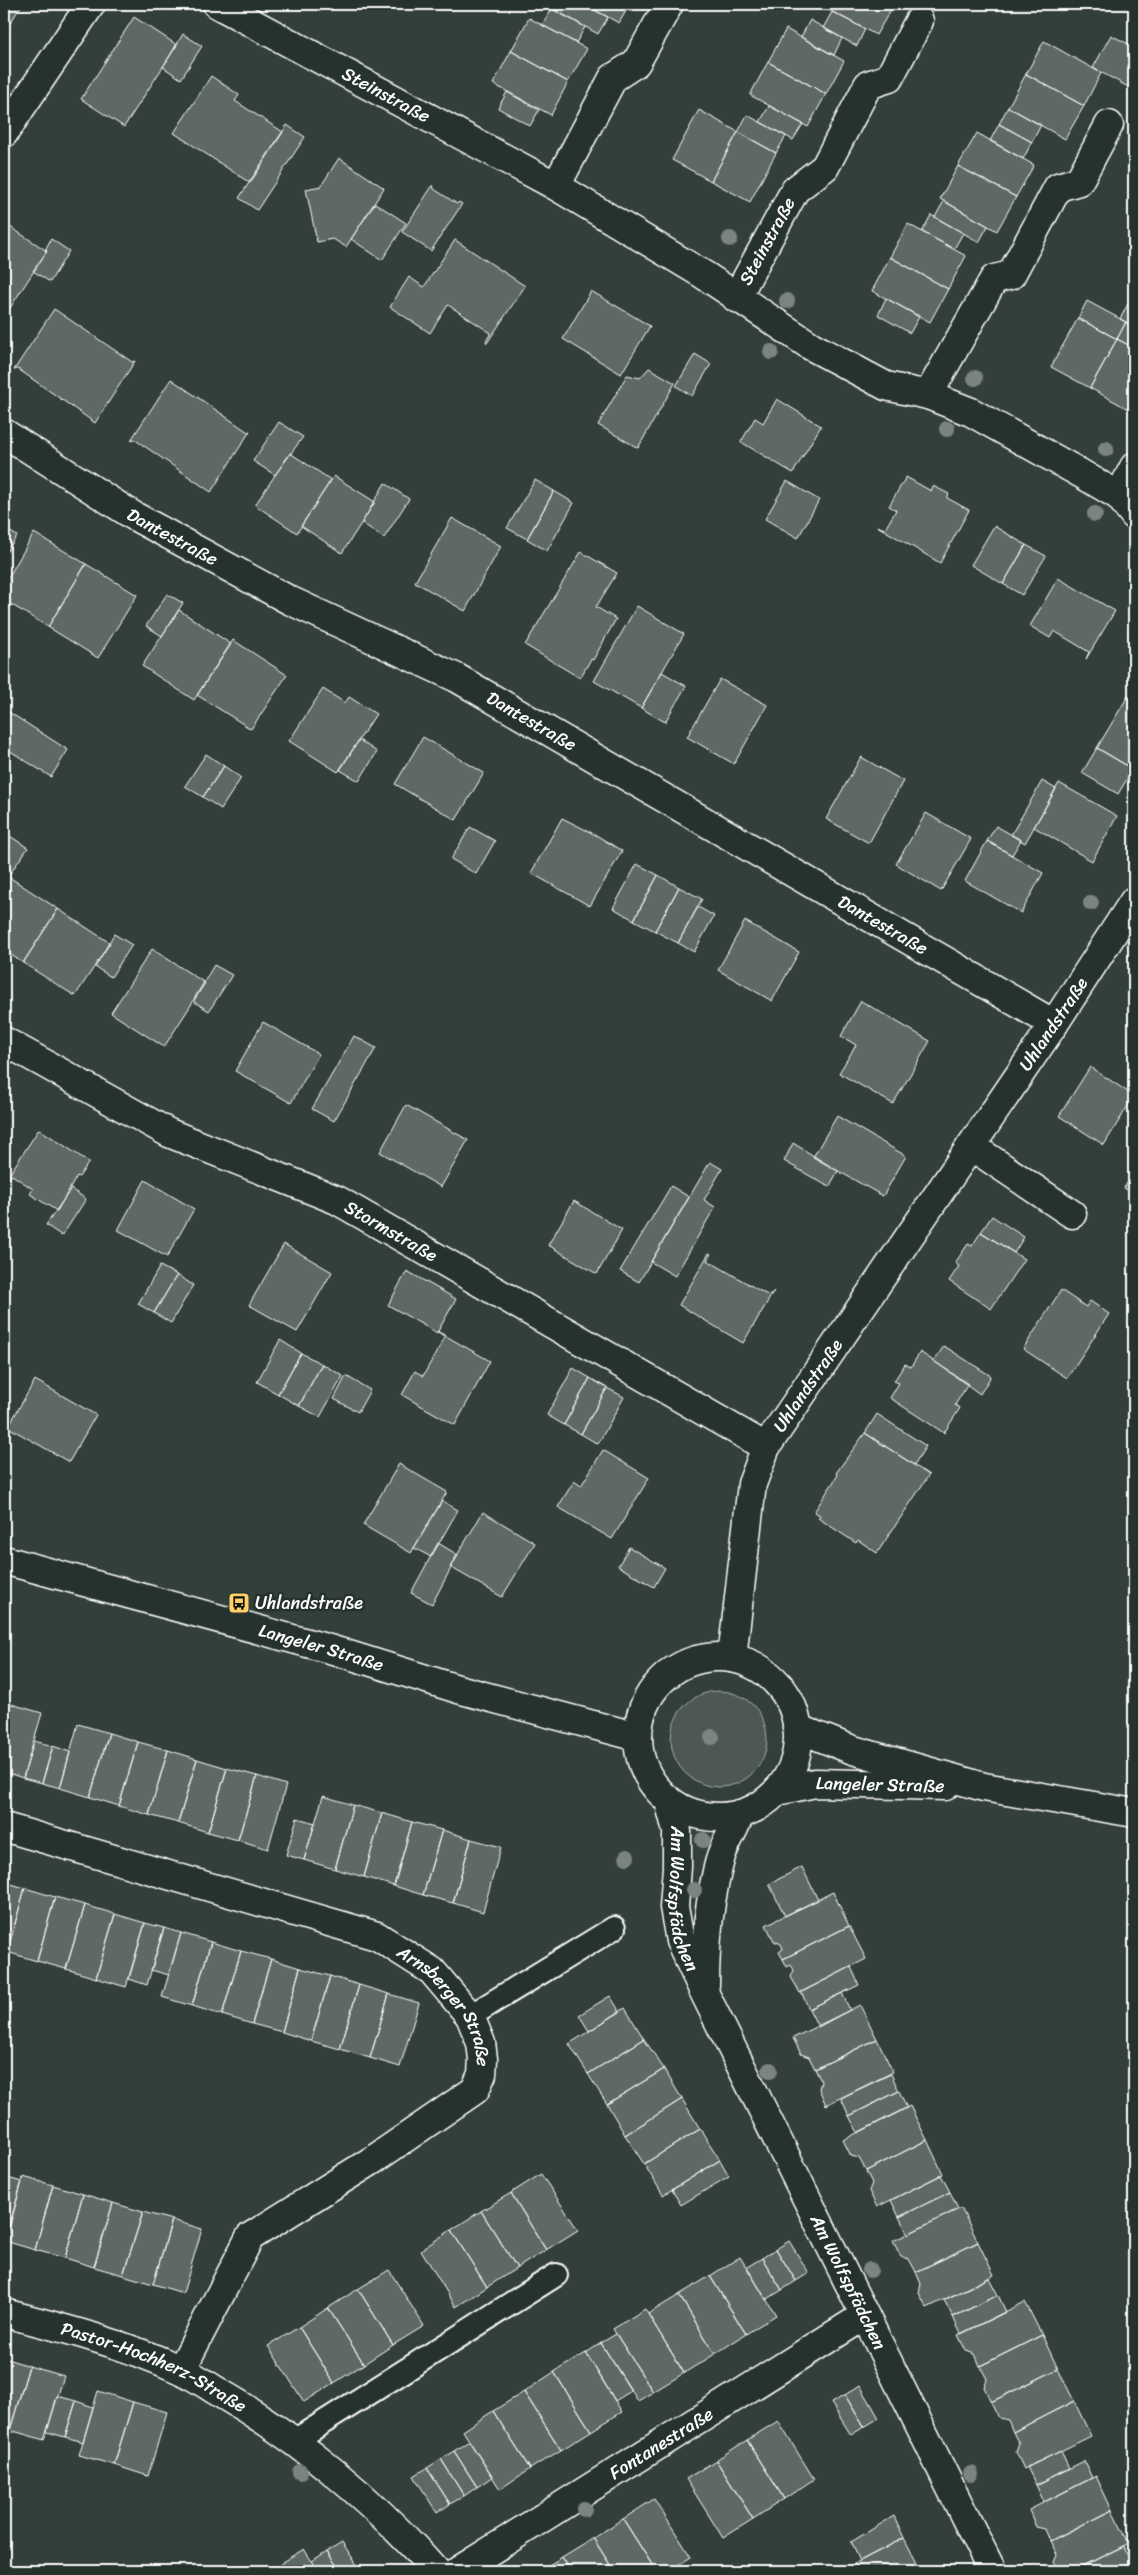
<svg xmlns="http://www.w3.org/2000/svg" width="1138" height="2575" viewBox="0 0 1138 2575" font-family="Sriracha,sans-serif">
  <rect width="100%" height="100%" fill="#333f3a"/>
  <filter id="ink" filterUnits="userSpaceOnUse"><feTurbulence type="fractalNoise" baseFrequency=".02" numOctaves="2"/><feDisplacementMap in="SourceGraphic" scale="10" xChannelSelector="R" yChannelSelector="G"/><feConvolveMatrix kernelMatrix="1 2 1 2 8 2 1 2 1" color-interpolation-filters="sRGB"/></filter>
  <g filter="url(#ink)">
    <!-- green -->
    <path fill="#4d5853" stroke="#a6aca9" d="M671 1739a48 48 0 1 1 96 0a48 48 0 1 1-96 0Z"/>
    <!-- building -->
    <path fill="#5f6964" stroke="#fff" d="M4,4H22L4,33Z
      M558,4H583L608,17L598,34L555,10Z
      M583,4H630L619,23Z
      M818,4H894L876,35Z
      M552,9L585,27L576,43L542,25Z
      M832,12L865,29L857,46L823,28Z
      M134,17L177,45L124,127L81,99Z
      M529,18L587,49L568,82L511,51Z
      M810,20L842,38L834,55L801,37Z
      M786,29L844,61L826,94L768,62Z
      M183,34L202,46L181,79L163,67Z
      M1111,35L1134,47V86L1132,89L1093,68Z
      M1044,41L1101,73L1084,106L1026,74Z
      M511,51L568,82L551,115L493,84Z
      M768,62L826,94L808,127L750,95Z
      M1026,74L1084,106L1065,139L1008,107Z
      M211,76L239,95L235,101L283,132L250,183L174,133Z
      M507,92L539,110L530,126L498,108Z
      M769,106L803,124L793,140L760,122Z
      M1008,107L1041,125L1032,142L999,124Z
      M699,110L738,132L711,181L672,160Z
      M747,115L786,136L776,153L738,132Z
      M999,124L1032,142L1023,159L990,141Z
      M287,125L305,137L257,210L239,198Z
      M738,132L776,153L750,202L711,181Z
      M977,133L1034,165L1016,197L958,166Z
      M339,158L384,188L346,247L333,239L317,242L306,189L321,186Z
      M958,166L1016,197L997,231L940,199Z
      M433,185L434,189L457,204L459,202L462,204L431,251L402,232Z
      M944,201L988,226L979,242L935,217Z
      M375,203L406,223L382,260L351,239Z
      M931,215L963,233L954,249L922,232Z
      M4,223L47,251L4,317Z
      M908,224L966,256L948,289L890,257Z
      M51,239L69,251L50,282L33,271L47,251L45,250Z
      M455,240L525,286L487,343L486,341L491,333L448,305L430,333L390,307L409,277L424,287Z
      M890,257L948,289L930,322L872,291Z
      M591,291L650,326L621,374L563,339Z
      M886,298L919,317L910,333L878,315Z
      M1087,301L1126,322L1117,339L1078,318Z
      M1129,302L1134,305V327L1120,319Z
      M54,309L132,362L135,361L95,423L18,369L14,370Z
      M1078,318L1117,339L1090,388L1051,367Z
      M1126,322L1134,327V348L1117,339Z
      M1117,339L1134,348V399L1128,409L1090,388Z
      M695,354L711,364L692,396L676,386Z
      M649,368L675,383L638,448L598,425L627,375L640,378Z
      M171,379L248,432L250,431L211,492L134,439L131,440Z
      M777,399L821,426L793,473L741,442L755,418L763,423Z
      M279,422L303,437L275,475L253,461Z
      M290,453L331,480L297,533L255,505Z
      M334,476L375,502L342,553L301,526Z
      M906,477L931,491L933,486L949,494L947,498L969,510L940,563L877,526L885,529L896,510L889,506Z
      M535,480L554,491L527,539L507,528Z
      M787,481L819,500L798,538L765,519Z
      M385,483L409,499L384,538L362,523Z
      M554,491L574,503L547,551L527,539Z
      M452,518L501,546L465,611L415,582Z
      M994,526L1026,545L1003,584L971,565Z
      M4,528L17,536L4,556Z
      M34,533L86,564L48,627L4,600V585Z
      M1026,545L1046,556L1022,595L1003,584Z
      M581,552L617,573L596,607L616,619L593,660L591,659L580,678L525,645Z
      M86,564L137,595L98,658L48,627Z
      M1058,578L1115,611L1086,659L1089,652L1054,631L1050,638L1030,626Z
      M167,594L183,603L162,636L146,626Z
      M637,606L684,634L641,708L594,681Z
      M179,610L231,644L194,700L142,666Z
      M233,640L287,675L251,729L197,695Z
      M662,672L686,686L665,722L641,708Z
      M720,679L767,705L734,764L687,737Z
      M323,689L345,703L349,697L376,714L338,772L289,741Z
      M1128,696L1134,700V770L1097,748Z
      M4,709L68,750L51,777L4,747Z
      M423,737L484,773L456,820L395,784Z
      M359,740L377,752L359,781L340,770Z
      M1097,748L1133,769L1118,794L1082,773Z
      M206,754L224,766L203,797L185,786Z
      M861,757L903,781L869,843L826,819Z
      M224,766L241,778L221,809L203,797Z
      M1042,781L1056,789L1025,843L1011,835Z
      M1059,783L1117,816L1092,861L1034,827Z
      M926,813L971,839L941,891L896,864Z
      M562,818L596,835L622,851L590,906L531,873Z
      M996,826L1021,840L1012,855L987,841Z
      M470,827L495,841L476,874L451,859Z
      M10,836L28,848L8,876L6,875L4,879V845Z
      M987,841L1043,873L1021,913L965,881Z
      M637,864L658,875L634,920L613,908Z
      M6,875L58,909L23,963L4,950V879Z
      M658,875L679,887L655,931L634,920Z
      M679,887L702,899L678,943L655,931Z
      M698,907L714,916L694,952L678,943Z
      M58,909L110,943L75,996L23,963Z
      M745,921L799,952L772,1001L718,970Z
      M114,934L132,945L111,977L95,967Z
      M152,949L205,983L164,1047L111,1013Z
      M214,965L232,975L209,1011L193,1001Z
      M861,1001L930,1041L893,1104L839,1073L856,1045L841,1036Z
      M263,1022L319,1054L291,1103L235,1071Z
      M354,1036L376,1048L334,1121L312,1109Z
      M1090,1067L1134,1096L1104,1145L1059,1116Z
      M406,1105L468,1140L441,1187L380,1152Z
      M837,1116L906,1156L883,1196L813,1157Z
      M39,1129L89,1162L79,1177L77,1176L57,1211L30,1194L33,1189L12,1175L8,1180L7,1178Z
      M793,1143L838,1171L829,1187L784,1161Z
      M710,1162L722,1169L704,1200L715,1207L675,1276L651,1262Z
      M1134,1173V1194L1124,1188Z
      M145,1180L194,1209L167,1257L118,1230Z
      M671,1186L689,1197L639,1282L620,1271Z
      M71,1189L86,1199L62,1236L46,1225Z
      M574,1201L622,1230L597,1274L548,1245Z
      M992,1216L1024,1237L1014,1253L981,1232Z
      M981,1232L1024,1259L991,1309L949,1281L959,1266L955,1263L968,1244L972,1246Z
      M284,1244L332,1272L297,1332L249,1305Z
      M709,1253L711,1254L707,1260L769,1296L774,1291L743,1343L679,1305Z
      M160,1266L177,1275L154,1313L138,1304Z
      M407,1271L456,1299L437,1333L388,1305Z
      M177,1275L193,1285L171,1323L154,1313Z
      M1061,1290L1086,1307L1090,1301L1109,1314L1067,1378L1023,1349Z
      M437,1331L490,1361L455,1425L402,1395L415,1371L423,1376L445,1337Z
      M280,1340L301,1353L278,1394L257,1382Z
      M944,1346L991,1376L980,1394L934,1361Z
      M920,1352L968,1384L955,1405L960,1408L944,1433L890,1398L899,1383L894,1381L905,1364L911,1367Z
      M301,1353L322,1364L299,1406L278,1394Z
      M322,1364L343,1376L320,1417L299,1406Z
      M573,1368L590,1378L564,1425L547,1415Z
      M346,1376L370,1390L358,1412L334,1399Z
      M590,1378L607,1388L581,1434L564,1425Z
      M35,1380L96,1415L69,1462L8,1427Z
      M607,1388L624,1397L598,1444L581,1434Z
      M877,1414L926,1446L914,1465L865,1433Z
      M865,1433L929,1475L877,1553L858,1540L856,1543L818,1518L820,1515L814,1512L838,1475L836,1473Z
      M603,1450L649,1478L612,1539L558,1507L574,1481L581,1486Z
      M399,1464L447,1492L411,1553L363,1525Z
      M442,1501L458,1510L431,1557L414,1548Z
      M483,1512L535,1543L502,1597L450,1567Z
      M438,1543L458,1555L432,1604L411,1593Z
      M629,1547L665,1568L654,1587L618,1566Z
      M8,1703L42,1713L23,1778L4,1772V1718Z
      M78,1724L109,1733L90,1797L60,1788Z
      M109,1733L138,1742L119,1806L90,1797Z
      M34,1741L53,1746L42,1783L23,1778Z
      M138,1742L168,1750L149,1815L119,1806Z
      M53,1746L70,1752L60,1788L42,1783Z
      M168,1750L197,1759L178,1823L149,1815Z
      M197,1759L227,1768L208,1832L178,1823Z
      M227,1768L257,1776L238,1840L208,1832Z
      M257,1776L286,1785L268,1849L238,1840Z
      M323,1796L353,1805L335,1869L304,1860Z
      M353,1805L382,1813L364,1877L335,1869Z
      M382,1813L412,1822L394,1886L364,1877Z
      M297,1818L315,1823L304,1860L286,1855Z
      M412,1822L442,1830L423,1895L394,1886Z
      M442,1830L471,1839L453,1903L423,1895Z
      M471,1839L501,1847L483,1912L453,1903Z
      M802,1867L818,1900L785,1916L769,1884Z
      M4,1882L25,1888L7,1952L4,1951Z
      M25,1888L55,1897L37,1961L7,1952Z
      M833,1892L849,1926L783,1959L779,1952L783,1949L781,1944L774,1941L766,1925Z
      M55,1897L85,1905L66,1969L37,1961Z
      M85,1905L115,1914L96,1978L66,1969Z
      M115,1914L145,1923L126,1987L96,1978Z
      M145,1923L164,1928L147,1985L129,1979Z
      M849,1926L866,1959L800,1993L791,1977L794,1970L791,1965L787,1967L783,1959Z
      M164,1928L181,1933L169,1975L151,1970Z
      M181,1933L211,1942L192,2006L162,1997Z
      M211,1942L241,1951L222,2015L192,2006Z
      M241,1951L271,1959L252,2024L222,2015Z
      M271,1959L300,1968L282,2032L252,2024Z
      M851,1967L859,1985L809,2009L801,1992Z
      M300,1968L330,1976L311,2041L282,2032Z
      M330,1976L359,1985L340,2049L311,2041Z
      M359,1985L389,1994L370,2058L340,2049Z
      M842,1993L850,2010L818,2027L809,2009Z
      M389,1994L419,2003L400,2067L370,2058Z
      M610,1996L620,2012L589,2031L579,2015Z
      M860,2005L877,2039L815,2069L809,2057L801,2054L793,2038Z
      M625,2008L644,2039L588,2074L569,2044Z
      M644,2039L664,2069L607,2104L588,2074Z
      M877,2039L893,2072L826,2105L819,2089L821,2081L815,2069Z
      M664,2069L682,2099L625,2135L607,2104Z
      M891,2074L899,2091L849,2116L841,2098Z
      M899,2091L907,2108L858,2133L849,2116Z
      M682,2099L700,2129L644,2164L625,2135Z
      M910,2106L927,2140L866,2171L859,2158L851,2156L843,2140Z
      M700,2129L720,2160L663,2195L644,2164Z
      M927,2140L943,2174L877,2207L869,2191L872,2183L866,2171Z
      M720,2160L729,2176L681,2205L672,2190Z
      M541,2174L578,2230L546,2250L511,2193Z
      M941,2175L950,2192L899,2217L891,2200Z
      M4,2177L22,2182L10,2225L4,2223Z
      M23,2177L53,2185L35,2250L5,2241Z
      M53,2185L83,2194L65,2258L35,2250Z
      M950,2192L958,2209L908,2234L899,2217Z
      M511,2193L546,2250L517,2268L481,2211Z
      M83,2194L113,2203L94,2267L65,2258Z
      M113,2203L143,2212L123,2275L94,2267Z
      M961,2208L978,2242L916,2272L909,2259L901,2257L893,2241Z
      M481,2211L517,2268L487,2287L451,2230Z
      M143,2212L172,2220L153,2284L123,2275Z
      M172,2220L202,2229L183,2293L153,2284Z
      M451,2230L487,2287L456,2307L421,2250Z
      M789,2241L809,2273L796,2281L776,2249Z
      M978,2242L994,2275L927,2308L919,2293L921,2284L916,2272Z
      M776,2249L796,2281L782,2290L762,2258Z
      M740,2257L776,2315L746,2334L710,2276Z
      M762,2258L782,2290L766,2300L747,2267Z
      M389,2270L424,2326L393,2345L358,2289Z
      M710,2276L746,2334L715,2354L679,2295Z
      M989,2278L998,2295L953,2317L944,2300Z
      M358,2289L393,2345L364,2364L328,2308Z
      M679,2295L715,2354L684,2373L648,2314Z
      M998,2295L1006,2312L961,2334L953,2317Z
      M1025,2302L1042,2335L980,2366L975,2354L966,2351L958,2335Z
      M328,2308L364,2364L334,2383L299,2327Z
      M645,2309L684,2373L653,2392L613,2329Z
      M299,2327L334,2383L304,2402L268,2346Z
      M616,2334L653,2392L638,2401L601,2343Z
      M1042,2335L1058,2369L991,2402L984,2387L987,2379L980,2366Z
      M601,2343L631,2391L615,2401L586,2353Z
      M586,2353L622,2412L591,2431L554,2372Z
      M4,2358L29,2366L10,2430L4,2428Z
      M29,2366L64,2376L44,2440L10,2430Z
      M1058,2369L1074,2401L1013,2432L1008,2420L999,2418L991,2402Z
      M554,2372L591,2431L561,2450L524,2392Z
      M860,2385L879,2418L864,2427L845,2395Z
      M98,2391L133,2402L114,2465L79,2455Z
      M524,2392L561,2450L530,2469L493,2411Z
      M845,2395L864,2427L851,2435L831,2403Z
      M57,2396L76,2401L65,2437L47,2432Z
      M76,2401L93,2407L83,2442L65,2437Z
      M1074,2401L1091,2436L1024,2469L1016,2452L1019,2444L1013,2432Z
      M133,2402L167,2412L148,2476L114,2465Z
      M493,2411L530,2469L500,2489L463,2431Z
      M778,2421L814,2479L784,2499L747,2440Z
      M747,2440L784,2499L753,2519L716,2460Z
      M469,2441L492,2477L477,2487L454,2451Z
      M454,2451L477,2487L464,2496L441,2459Z
      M1061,2451L1069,2468L1036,2485L1027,2467Z
      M441,2459L464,2496L450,2504L427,2468Z
      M716,2460L753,2519L723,2538L686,2479Z
      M1084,2461L1092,2478L1044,2502L1036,2485Z
      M427,2468L450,2504L437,2513L414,2476Z
      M1096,2476L1112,2510L1050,2541L1045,2529L1036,2527L1029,2510Z
      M654,2499L691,2557L669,2571H656L623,2519Z
      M1112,2510L1129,2543L1073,2571H1059L1054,2561L1057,2554L1050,2541Z
      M894,2516L904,2538L860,2561L851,2542Z
      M623,2519L656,2571H614L593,2538Z
      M593,2538L614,2571H571L562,2557Z
      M904,2538L920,2569L915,2571H840Z
      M342,2542L361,2571H340L327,2551Z
      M1124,2546L1131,2563L1115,2571H1080L1079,2568Z
      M304,2549L318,2571H274L272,2568Z
      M327,2551L340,2571H318L312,2561Z
      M562,2557L571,2571H539Z
      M1131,2563L1134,2571H1115Z"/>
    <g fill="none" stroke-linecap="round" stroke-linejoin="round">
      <!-- service casing -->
      <g stroke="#fff" stroke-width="26">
        <path id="service" d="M470,2016L614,1928
          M294,2441L556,2275"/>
      </g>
      <!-- minor casing -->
      <g stroke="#fff" stroke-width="31">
        <g id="minor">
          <path id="s1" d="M217,4L556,186L704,275L811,346L886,386L928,395L971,412L1080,473L1119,496L1134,515"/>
          <path d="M4,133L91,4"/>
          <path d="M556,186L613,78L636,63L669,4"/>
          <path id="s2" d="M736,298L795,190L825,167L868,85L889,78L919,21"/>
          <path d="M928,395L994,279L1011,275L1058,187L1079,181L1109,125"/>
          <path id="s3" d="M4,433L134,516L289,600L457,678L1054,1024"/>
          <path d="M1119,496L1134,467"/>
          <path id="s4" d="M4,1041L169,1133L337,1200L766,1447"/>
          <path d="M971,1146L1072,1214"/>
          <path id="s5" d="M732,1658L752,1484L766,1447L1054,1024L1134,901"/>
          <path id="s6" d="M669,1801L677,1831V1867L674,1907L680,1941L705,1994L992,2571"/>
          <path id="s7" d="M4,1827L377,1936L432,1971L470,2016L481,2043L483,2059L482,2074L475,2090L373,2160L250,2237L181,2370"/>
          <path d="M705,1985C705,1941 709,1899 721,1856C726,1842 735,1828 740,1814"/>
          <path id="s8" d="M4,2313C63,2328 125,2344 181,2370C194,2376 207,2385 220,2393C300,2439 375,2502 436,2571"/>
          <path id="s9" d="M458,2571L864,2316"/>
        </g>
      </g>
      <!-- tertiary casing -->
      <g stroke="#fff" stroke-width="31">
        <g id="tertiary">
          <path id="s10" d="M4,1560L333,1650L458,1689L638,1737"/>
          <circle cx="718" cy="1737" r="80"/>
          <path d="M797,1728L853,1750L984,1787L1134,1813"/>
          <path id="s11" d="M777,1791L815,1783L945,1786"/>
        </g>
      </g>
      <!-- service -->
      <use href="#service" stroke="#26332d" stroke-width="22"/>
      <!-- minor -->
      <use href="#minor" stroke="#26332d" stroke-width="28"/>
      <!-- tertiary -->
      <use href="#tertiary" stroke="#26332d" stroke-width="28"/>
    </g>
    <!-- trees -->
    <g fill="#7c8480">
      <circle cx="730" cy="239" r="8"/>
      <circle cx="787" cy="301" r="8"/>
      <circle cx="771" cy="352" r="8"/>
      <circle cx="975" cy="378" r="8"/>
      <circle cx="947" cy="429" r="8"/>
      <circle cx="1106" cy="449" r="8"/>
      <circle cx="1095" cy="514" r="8"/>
      <circle cx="1091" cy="903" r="8"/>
      <circle cx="712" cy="1737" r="8"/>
      <circle cx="703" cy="1840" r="8"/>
      <circle cx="627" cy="1857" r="8"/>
      <circle cx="694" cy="1890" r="8"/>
      <circle cx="770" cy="2070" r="8"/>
      <circle cx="870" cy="2270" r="8"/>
      <circle cx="300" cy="2472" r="8"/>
      <circle cx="971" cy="2474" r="8"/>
      <circle cx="584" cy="2509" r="8"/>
    </g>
  </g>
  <!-- icons -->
  <defs>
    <g id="bus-square" transform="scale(1.125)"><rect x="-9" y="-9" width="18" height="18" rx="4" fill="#ffd166" stroke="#26332d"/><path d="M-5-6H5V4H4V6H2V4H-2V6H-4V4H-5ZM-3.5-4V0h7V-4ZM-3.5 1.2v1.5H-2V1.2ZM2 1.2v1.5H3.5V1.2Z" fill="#111"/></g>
  </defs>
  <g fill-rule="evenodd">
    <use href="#bus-square" x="239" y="1603"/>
  </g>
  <g text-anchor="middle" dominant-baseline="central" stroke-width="5" stroke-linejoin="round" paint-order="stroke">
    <!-- street labels -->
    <g font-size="18" fill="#fff" stroke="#26332d">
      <text stroke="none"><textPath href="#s1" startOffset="192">Steinstraße</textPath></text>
      <text stroke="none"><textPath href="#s2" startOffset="65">Steinstraße</textPath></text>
      <text stroke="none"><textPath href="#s3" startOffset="198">Dantestraße</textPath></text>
      <text stroke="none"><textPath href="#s3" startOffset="602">Dantestraße</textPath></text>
      <text stroke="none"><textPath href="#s3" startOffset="1008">Dantestraße</textPath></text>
      <text stroke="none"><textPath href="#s5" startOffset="726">Uhlandstraße</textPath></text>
      <text stroke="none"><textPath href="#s4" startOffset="432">Stormstraße</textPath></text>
      <text stroke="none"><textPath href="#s5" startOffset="289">Uhlandstraße</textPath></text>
      <text stroke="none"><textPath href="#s10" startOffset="329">Langeler Straße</textPath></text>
      <text stroke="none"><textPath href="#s11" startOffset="104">Langeler Straße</textPath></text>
      <text stroke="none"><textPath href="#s6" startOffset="100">Am Wolfspfädchen</textPath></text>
      <text stroke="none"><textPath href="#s7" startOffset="490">Arnsberger Straße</textPath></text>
      <text stroke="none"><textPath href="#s6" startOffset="522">Am Wolfspfädchen</textPath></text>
      <text stroke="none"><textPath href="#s8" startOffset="160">Pastor-Hochherz-Straße</textPath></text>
      <text stroke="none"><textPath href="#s9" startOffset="240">Fontanestraße</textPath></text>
    </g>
    <!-- poi labels -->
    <g font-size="18" fill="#fff" stroke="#26332d" text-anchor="start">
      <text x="255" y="1603">Uhlandstraße</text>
    </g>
  </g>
  <!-- margin -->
  <rect width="1138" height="2575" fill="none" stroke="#26332d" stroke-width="20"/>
  <rect x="10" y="10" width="1118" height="2555" fill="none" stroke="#fff" stroke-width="2" filter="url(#ink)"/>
</svg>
